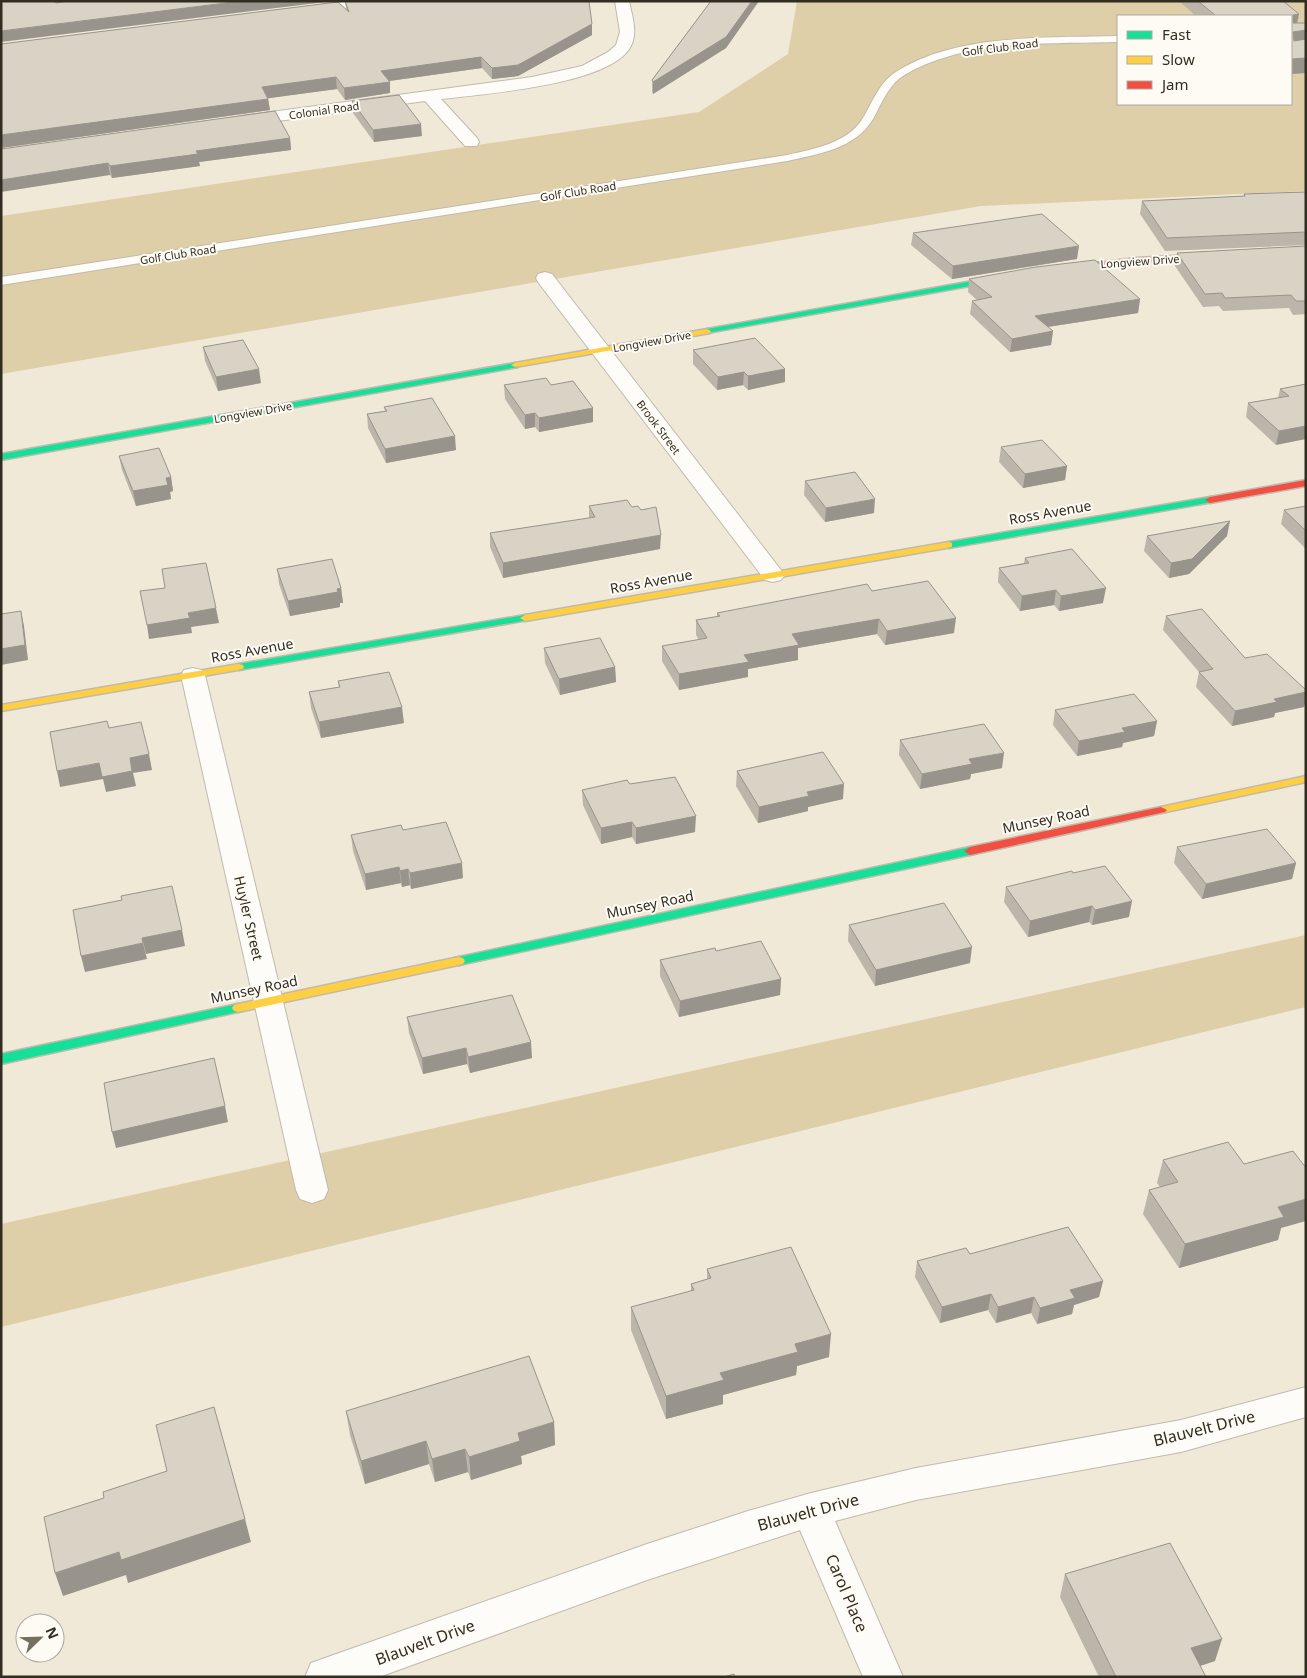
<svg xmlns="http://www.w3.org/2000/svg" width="1307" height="1678" viewBox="0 0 1307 1678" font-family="'Noto Sans',sans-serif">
  <rect width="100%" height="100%" fill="#f0e9d8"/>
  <!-- green -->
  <path fill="#decfa9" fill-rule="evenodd" d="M797,1H1306V191L981,206L1,374V216L699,112L788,54ZM1118,16H1291V104H1118Z
    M1306,935V1007L1,1327V1224Z"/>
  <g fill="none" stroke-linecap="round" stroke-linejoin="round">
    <!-- lane casing -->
    <g stroke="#c0baad" stroke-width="2">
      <path id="lane" d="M1118,36V42C1050,44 958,39 900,78C887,88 881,105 873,119C855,149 818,154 787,161L1,285V277L787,155C814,149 848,143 863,118C872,103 879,84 893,74C953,33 1048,38 1118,36Z"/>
    </g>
    <!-- street casing -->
    <g stroke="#c0baad" stroke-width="2">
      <path id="street" d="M348,1H392L385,5L305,15L298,11L305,7Z
        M615,1H629C632,16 638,31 631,46C612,85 482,94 441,99L477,138L479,142L477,146H465L425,101L241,126L233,121L241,116L532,77L582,66L608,52L616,45L620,32Z
        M545,272L552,274L781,570L785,575L781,580L773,582L765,580L538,282L536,278L538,274Z
        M193,668L202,670L205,675L328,1190L324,1199L312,1203L300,1199L296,1190L181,675L184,670Z
        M1306,1387V1417L1181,1452L916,1500L835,1521L903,1677H863L800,1530L647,1580L379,1677H305L311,1663L325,1658L647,1544L748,1511L811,1493L916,1468L1181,1420Z"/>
    </g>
    <!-- fast casing -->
    <g stroke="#c0baad" stroke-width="3">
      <path id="fast" d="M1006,275L1010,277L1009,279L707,333L703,331L707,329Z
        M515,363L519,365L518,367L1,460V454Z
        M1210,497L1213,498V502L949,548L944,545L949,542Z
        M525,615L528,616L530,618L528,620L239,670L234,667L239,664Z
        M970,847L976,851L974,854L459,965L455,964L453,961L455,958L459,957Z
        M238,1004L242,1005L244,1008L242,1011L1,1064V1054Z"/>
    </g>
    <!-- slow casing -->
    <g stroke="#c0baad" stroke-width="3">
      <path id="slow" d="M707,329L711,331L710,333L515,367L511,365L515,363Z
        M949,542L952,543V547L525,621L520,618L525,615Z
        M239,664L243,665L244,667L243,669L1,711V705Z
        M1306,776V782L1161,813L1155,810L1161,807Z
        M459,957L463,958L465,961L463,964L238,1012L234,1011L232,1008L234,1005L238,1004Z"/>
    </g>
    <!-- jam casing -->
    <g stroke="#c0baad" stroke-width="3">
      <path id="jam" d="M1212,254H1215V258L1137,262L1061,271L1057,269L1061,267L1137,258Z
        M1306,480V486L1210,503L1205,500L1210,497Z
        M1161,807L1167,810L1165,812L970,855L964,851L970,847Z"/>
    </g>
    <!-- lane -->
    <use href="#lane" fill="#fdfcf9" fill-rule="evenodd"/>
    <!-- street -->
    <use href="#street" fill="#fdfcf9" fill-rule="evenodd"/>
    <!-- fast -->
    <use href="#fast" fill="#16e098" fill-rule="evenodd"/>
    <!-- slow -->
    <use href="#slow" fill="#ffcf43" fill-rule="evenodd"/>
    <!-- jam -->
    <use href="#jam" fill="#f24e42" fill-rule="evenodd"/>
  </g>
  <!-- wall -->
  <path fill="#bbb5aa" d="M345,1L592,35L518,76L492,79L482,68L389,81L390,93L345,100L337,89L268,98L270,110L1,148L346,9Z
    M711,1H759L726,48L653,94L652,92V80Z
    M1179,1H1283L1297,23H1306V73L1291,74V16H1196Z
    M352,101L422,136L374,142L353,113Z
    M290,138L291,150L199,162L200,166L112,178L110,175L1,149Z
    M1306,192V245L1165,251L1140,214L1142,201L1244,196V194Z
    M913,233L1077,259L952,279L911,245Z
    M1306,246V314L1293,315L1289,308L1223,311L1219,306L1203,307L1175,266L1177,253Z
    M969,279L1140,299L1138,313L1048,327L1053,331L1051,345L1010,352L970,314L972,301L977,300L968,292Z
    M203,347L261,383L218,391L205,361Z
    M693,350L785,369V382L748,390L743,385L717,390L693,364Z
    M1306,384L1276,445L1246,417L1248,403L1278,398L1280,389Z
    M504,385H551L593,422L539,432L535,427L525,429L505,399Z
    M384,407L456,450L386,463L368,428L367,414L385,411Z
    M1001,447L1067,466L1065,480L1023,488L999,462Z
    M119,456L171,477L173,491L170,492L171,499L136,506L122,470Z
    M805,481L874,513L825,522L804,495Z
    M589,506L660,549L503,578L490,547V533L589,518Z
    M1306,506V549L1281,524L1284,510Z
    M1147,536H1227L1189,574L1169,578L1144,551Z
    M1025,558L1103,603L1059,611L1054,605L1020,611L998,582L999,568L1024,563Z
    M277,569L341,588L343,603H340V607L290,616L279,584Z
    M872,591L954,633L885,645L877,634L798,648V660L748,669V677L679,690L662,661V646L699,640L696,635V620L717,617V613Z
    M1166,616L1245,658L1306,692V700L1304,707L1275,713L1274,717L1232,726L1196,687L1199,672L1163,630Z
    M544,648L615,667L616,682L560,695L545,663Z
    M338,681L404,723L321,738L311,708L309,692L339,687Z
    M1055,710L1157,721L1154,736L1123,743L1122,747L1077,756L1053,725Z
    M900,740L1002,768L971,774L970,779L920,789L899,755Z
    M737,771L843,799L808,807V811L758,823L736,786Z
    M630,784L695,832L636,844L632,837L601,844L583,805L582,790Z
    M403,830L463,878L411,889L410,885L402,887L401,883L366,890L353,851L351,835Z
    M1177,847L1296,863L1292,879L1202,899L1174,863Z
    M1073,873L1129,917L1092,925L1089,922L1028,937L1004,902L1006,887Z
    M849,925L970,963L875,986L848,941Z
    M716,951L781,979L780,995L679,1017L660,976V960Z
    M407,1017L532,1058L470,1073L467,1064L423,1074L409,1033Z
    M1163,1160L1281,1228L1278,1240L1179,1268L1143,1214L1149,1190L1160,1187L1157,1183Z
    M970,1254L1103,1281L1099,1297L1074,1305L1072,1314L1037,1324L1031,1313L996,1323L988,1310L940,1323L915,1277L917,1261Z
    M707,1269L829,1357L797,1366L796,1375L723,1395V1404L666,1419L631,1330V1307L691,1291V1284L707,1279Z
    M346,1411L554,1422L555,1445L521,1456L522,1464L471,1480L468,1472L435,1482L429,1464L365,1484L350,1435Z
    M1065,1574L1215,1661L1200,1666L1206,1677H1099L1060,1597Z"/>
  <!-- shaded-wall -->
  <path fill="#98948b" d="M242,1L326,2L1,42V31Z
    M752,1H759L726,48L653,94V82Z
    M1299,14L1296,29L1291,30L1293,15Z
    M592,24V35L518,76L492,79V68Z
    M1306,30V45L1291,47L1293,32Z
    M481,57L482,68L382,82L381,71Z
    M1306,58V73L1291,74V59Z
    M336,77L337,89L263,99L262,87Z
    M390,82V93L345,100L344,88Z
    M268,99L270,110L1,148V135Z
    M421,124L422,136L374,142L373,130Z
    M290,138L291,150L199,162L200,166L112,178L110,166L196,151Z
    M108,163L110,175L1,192V180Z
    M1079,246L1077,259L952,279L953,266Z
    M1140,299L1138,313L1034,329L1035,316Z
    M1053,331L1051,345L1010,352L1012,339Z
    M259,369L261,383L218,391L216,377Z
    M785,369V382L748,390V376Z
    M744,372L743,385L717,390L718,377Z
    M593,408V422L539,432V418Z
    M535,413V427L525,429V415Z
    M1306,426V439L1276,445L1279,431Z
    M455,436L456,450L386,463L385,449Z
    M1067,466L1065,480L1023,488L1025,474Z
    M171,477L173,491L170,492L171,499L136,506L133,491L166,478Z
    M875,499L874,513L825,522L826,508Z
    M1230,521L1227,536L1189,574L1169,578L1171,563Z
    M661,535L660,549L503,578V563Z
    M341,588L343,603H340V607L290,616L288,601Z
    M1106,588L1103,603L1059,611L1061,596Z
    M1056,590L1054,605L1020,611L1022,596Z
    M216,608L219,623L191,627L192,633L149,639L147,625L188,613Z
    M21,611L24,626L28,660L1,665V649Z
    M956,618L954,633L885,645L887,631Z
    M879,619L877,634L798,648V660L748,669V677L679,690V674L744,655L792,634Z
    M615,667L616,682L560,695L559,679Z
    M1306,692V700L1304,707L1275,713L1274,717L1232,726L1235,711L1274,699Z
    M402,707L404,723L321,738L319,722Z
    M1157,721L1154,736L1123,743L1122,747L1077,756L1079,741L1122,728Z
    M1004,753L1002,768L971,774L970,779L920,789L922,774L969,759Z
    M149,754L152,770L133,773L136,786L106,792L103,779L60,787L57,771Z
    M844,784L843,799L808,807V811L758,823L759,807L807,792Z
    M696,816L695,832L636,844V828Z
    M632,822V837L601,844V828Z
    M462,863L463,878L411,889L410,873Z
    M1296,863L1292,879L1202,899L1206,884Z
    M399,867L401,883L366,890L365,874Z
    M408,869L410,885L402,887L400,871Z
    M1132,901L1129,917L1092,925L1095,910Z
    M1092,906L1089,922L1028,937L1030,921Z
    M182,930L185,946L146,954L142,938Z
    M143,943L147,959L85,972L81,956Z
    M972,947L970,963L875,986L876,970Z
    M781,979L780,995L679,1017L680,1001Z
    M531,1042L532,1058L470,1073L468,1057Z
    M466,1048L467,1064L423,1074L422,1058Z
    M225,1106L228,1122L116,1148L112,1132Z
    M1306,1199V1221L1281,1228L1278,1240L1179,1268L1185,1244L1278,1207Z
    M1103,1281L1099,1297L1074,1305L1072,1314L1037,1324L1040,1308L1070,1290Z
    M991,1294L988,1310L940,1323L942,1307Z
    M1034,1297L1031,1313L996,1323L998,1307Z
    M831,1334L829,1357L797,1366L796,1375L723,1395V1404L666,1419V1396L720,1373L795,1344Z
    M554,1422L555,1445L521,1456L522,1464L471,1480L469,1457L518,1433Z
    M426,1441L429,1464L365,1484L361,1461Z
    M465,1449L468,1472L435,1482L432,1459Z
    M245,1519L251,1542L128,1583L126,1575L63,1596L55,1573L119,1552Z
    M1222,1639L1215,1661L1184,1671L1191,1648Z"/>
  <!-- building -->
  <path fill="#d9d3c6" stroke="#98948b" d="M1,1H55L56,3L67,1H242L1,31Z
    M345,1H589L592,24L518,65L492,68L481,57L381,71L390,82L344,88L336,77L262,87L268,99L1,135V44L338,2L349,12Z
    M711,1H752L726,37L653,82L652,80Z
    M1198,1H1283L1299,14L1293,15V23H1306V30L1293,32L1294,41L1306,39V58L1291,59V16H1216Z
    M399,95L421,124L373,130L352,101Z
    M275,111L290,138L196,151L198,154L110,166L108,163L1,180V149Z
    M1306,192V232L1167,238L1142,201L1245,196L1244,194Z
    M1042,214L1079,246L953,266L913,233Z
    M1306,246V301H1296L1291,295L1225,298L1222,293L1205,294L1177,253Z
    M1095,260L1140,299L1035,316L1053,331L1012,339L972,301L992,297L969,279L1036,267Z
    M755,338L785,369L748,376L744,372L718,377L693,350Z
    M243,340L259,369L216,377L203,347Z
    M546,378L551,385L573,381L593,408L539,418L535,413L525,415L504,385Z
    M1306,384V426L1279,431L1248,403L1289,396L1280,389Z
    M432,398L455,436L385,449L367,414L387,411L384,407Z
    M1042,440L1067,466L1025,474L1001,447Z
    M159,448L171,477L166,478L168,485L133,491L119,456Z
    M855,472L875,499L826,508L805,481Z
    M627,500L632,507L638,506L641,510L656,507L661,535L503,563L490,533L595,517L589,506Z
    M1306,506V531L1284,510Z
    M1230,521L1192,559L1171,563L1147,536Z
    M1072,549L1106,588L1061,596L1056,590L1022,596L999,568L1029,563L1025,558Z
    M332,559L341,588L337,589L338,592L288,601L277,569Z
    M206,563L216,608L188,613L190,618L147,625L140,591L165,588L162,569Z
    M928,581L956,618L887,631L879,619L792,634L799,645L744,655L749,662L679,674L662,646L707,638L696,620L720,616L717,613L867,584L872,591Z
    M1202,609L1245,658L1267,654L1306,690V692L1274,699L1277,702L1235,711L1199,672L1213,669L1166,616Z
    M21,611L25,645L1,649V614Z
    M600,638L615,667L559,679L544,648Z
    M389,672L402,707L319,722L309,692L340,687L338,681Z
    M1134,694L1157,721L1122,728L1125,732L1079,741L1055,710Z
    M107,721L109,728L141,722L149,754L130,758L132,771L102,777L99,763L57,771L50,732Z
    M984,724L1004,753L969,759L972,764L922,774L900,740Z
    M823,752L844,784L807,792L809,796L759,807L737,771Z
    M675,777L696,816L636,828L632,822L601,828L582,790L627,780L630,784Z
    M446,822L462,863L410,873L408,869L400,871L399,867L365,874L351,835L401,825L403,830Z
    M1267,829L1296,863L1206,884L1177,847Z
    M1105,866L1132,901L1095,910L1092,906L1030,921L1006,887L1072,871L1073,873Z
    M172,886L182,930L142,938L143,943L81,956L73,910L122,900L121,896Z
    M944,903L972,947L876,970L849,925Z
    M761,941L781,979L680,1001L660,960L715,948L716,951Z
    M512,995L531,1042L468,1057L466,1048L422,1058L407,1017Z
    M214,1058L225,1106L112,1132L104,1083Z
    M1228,1142L1244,1164L1293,1151L1306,1168V1199L1278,1207L1284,1217L1185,1244L1149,1190L1178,1182L1163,1160Z
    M1068,1227L1103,1281L1070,1290L1075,1298L1040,1308L1034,1297L998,1307L991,1294L942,1307L917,1261L966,1248L970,1254Z
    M791,1247L831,1334L795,1344L798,1352L720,1373L724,1380L666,1396L631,1307L694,1290L691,1284L711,1278L707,1269Z
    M529,1356L554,1422L518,1433L520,1441L469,1457L465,1449L432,1459L426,1441L361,1461L346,1411Z
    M214,1407L245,1519L121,1560L119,1552L55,1573L44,1517L104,1498L103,1492L167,1471L156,1425Z
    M1170,1543L1222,1639L1191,1648L1206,1677H1116L1065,1574Z
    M734,1674L735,1677H724Z"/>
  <g text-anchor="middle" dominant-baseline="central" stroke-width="4" stroke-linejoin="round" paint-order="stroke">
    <!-- far-street labels -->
    <g font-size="11" fill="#322d21" stroke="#fefbf5">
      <text transform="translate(1000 47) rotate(-7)">Golf Club Road</text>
      <text transform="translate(324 110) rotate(-8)">Colonial Road</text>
      <text transform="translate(578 191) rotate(-9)">Golf Club Road</text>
      <text transform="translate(178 254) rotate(-9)">Golf Club Road</text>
      <text transform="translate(1140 261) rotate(-4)">Longview Drive</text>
      <text transform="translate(652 341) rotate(-10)">Longview Drive</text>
      <text transform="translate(253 412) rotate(-10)">Longview Drive</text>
      <text transform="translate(659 427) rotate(53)">Brook Street</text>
    </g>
    <!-- street labels -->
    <g font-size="14" fill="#322d21" stroke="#fefbf5">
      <text transform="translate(1050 512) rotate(-10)">Ross Avenue</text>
      <text transform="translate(651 581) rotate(-10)">Ross Avenue</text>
      <text transform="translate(252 650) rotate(-10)">Ross Avenue</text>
      <text transform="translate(1046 819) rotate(-12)">Munsey Road</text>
      <text transform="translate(650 904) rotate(-12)">Munsey Road</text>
      <text transform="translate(249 918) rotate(77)">Huyler Street</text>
      <text transform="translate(254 989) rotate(-12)">Munsey Road</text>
    </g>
    <!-- near-street labels -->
    <g font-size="16" fill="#322d21" stroke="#fefbf5">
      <text transform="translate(1204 1428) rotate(-14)">Blauvelt Drive</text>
      <text transform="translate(808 1512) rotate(-15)">Blauvelt Drive</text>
      <text transform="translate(847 1593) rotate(67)">Carol Place</text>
      <text transform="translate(425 1642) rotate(-20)">Blauvelt Drive</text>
    </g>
  </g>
  <!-- border -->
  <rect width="1307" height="1678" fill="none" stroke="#322d21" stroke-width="5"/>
  <!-- legend -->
  <rect x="1117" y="15" width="175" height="90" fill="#fefbf5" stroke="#aca9a0"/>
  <rect x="1127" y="31" width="25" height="8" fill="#16e098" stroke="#aca9a0"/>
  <text x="1162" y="40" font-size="15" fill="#322d21">Fast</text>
  <rect x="1127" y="56" width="25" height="8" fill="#ffcf43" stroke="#aca9a0"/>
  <text x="1162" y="65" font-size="15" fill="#322d21">Slow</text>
  <rect x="1127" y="81" width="25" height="8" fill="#f24e42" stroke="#aca9a0"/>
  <text x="1162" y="90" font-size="15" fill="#322d21">Jam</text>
  <!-- north arrow -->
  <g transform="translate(40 1638) rotate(67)"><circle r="24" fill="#fefbf5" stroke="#aca9a0"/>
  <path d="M0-4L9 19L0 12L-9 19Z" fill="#746f61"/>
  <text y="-8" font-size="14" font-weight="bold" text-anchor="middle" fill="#322d21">N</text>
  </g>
</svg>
